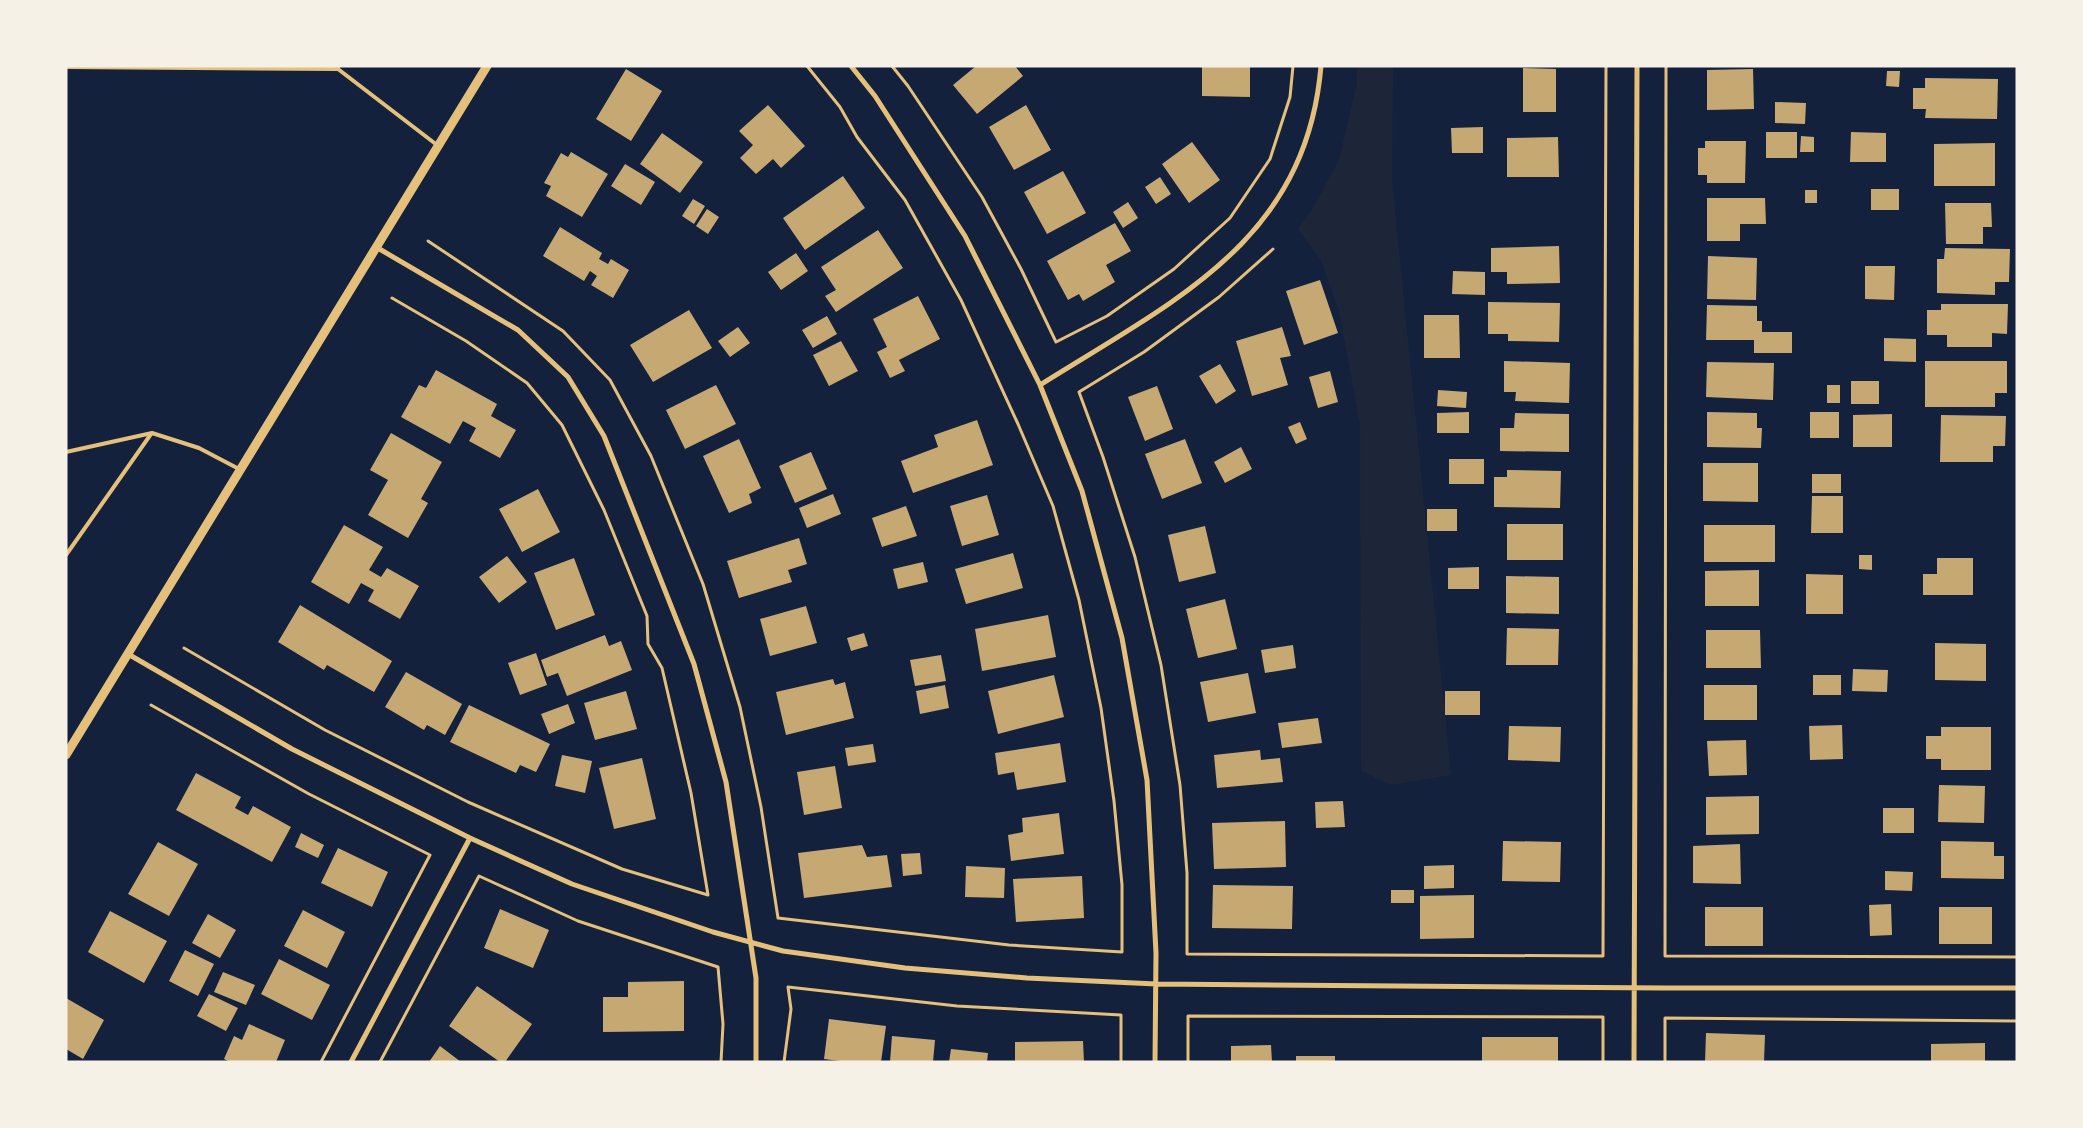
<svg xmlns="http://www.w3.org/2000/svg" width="2083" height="1128" viewBox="0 0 2083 1128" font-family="'DM Sans',sans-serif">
  <rect width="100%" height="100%" fill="#14213d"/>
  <!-- green -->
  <path fill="#1d2539" d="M1357,66H1393L1392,180L1451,775L1391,785L1361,771L1360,425L1339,311L1321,260L1298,229L1313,208L1339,160L1357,83Z"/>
  <!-- building -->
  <path fill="#c6a872" d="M976,66H1015L1023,76L977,114L953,85Z
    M1202,66H1250V97L1202,96Z
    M1523,68L1556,69V112H1523Z
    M626,69L662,91L631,141L596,119Z
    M1753,69L1754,109L1707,110V70Z
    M1887,71H1900L1899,87L1886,86Z
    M1925,78L1998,79L1997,119L1925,118L1926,109H1913V88H1925Z
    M1775,102L1806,103L1805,124L1775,123Z
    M768,105L805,146L781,168L773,159L756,174L740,158L753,145L739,131Z
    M1026,105L1051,150L1014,170L989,127Z
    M1483,127V153H1452L1451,128Z
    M1766,132H1797V158H1766Z
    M1851,132L1886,133V162H1850Z
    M662,133L703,162L680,193L640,164Z
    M1801,136L1814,137V152H1800Z
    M1558,137L1559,177H1507V138Z
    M1705,141H1746L1745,183H1707V175H1698V148H1705Z
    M1192,142L1220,180L1189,203L1162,164Z
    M1995,143V186H1934V144Z
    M571,152L608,174L582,217L546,196L551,186L544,183L561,153L568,157Z
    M625,164L655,182L641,205L611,186Z
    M1063,171L1086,213L1047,234L1024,192Z
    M843,176L865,208L805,250L783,218Z
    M1160,177L1171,194L1156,204L1145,187Z
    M1871,189H1899V210H1871Z
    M1805,190H1817V203H1805Z
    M1707,198H1765L1766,224H1740V241H1707Z
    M693,199L705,206L694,224L682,216Z
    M1128,202L1138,218L1123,228L1113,212Z
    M1945,203H1991L1992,227H1983V244H1946Z
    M707,209L719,217L708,234L696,226Z
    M1115,223L1131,251L1106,265L1115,282L1083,301L1079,294L1068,300L1047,261Z
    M560,227L602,253L599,259L608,264L611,259L629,270L613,298L591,285L597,276L590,271L584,281L543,256Z
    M878,230L903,268L836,312L825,296L836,290L821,267Z
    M1559,246L1560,283L1507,284V272H1491V248Z
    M1945,248L2010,249L2009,282H1995V295L1937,293V259H1944Z
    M796,253L808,271L781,290L768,272Z
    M1708,256L1757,258L1756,300L1707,299Z
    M1865,266H1895L1894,300L1865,299Z
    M1453,271L1485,272V295L1452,294Z
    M1320,280L1338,333L1304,345L1286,291Z
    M918,296L940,339L899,360L905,371L890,378L877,352L887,347L873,319Z
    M1488,302L1560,303L1559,342L1508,341V334H1488Z
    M1941,304H2008L2007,334L1992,333V347H1947V335H1927V310H1941Z
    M1707,305L1757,306V321H1762V332H1792V353H1754V340H1706Z
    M689,310L712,348L653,382L630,345Z
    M1424,315H1459L1460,358H1424Z
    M827,316L837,334L813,348L802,330Z
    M738,327L750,343L730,357L718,341Z
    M1282,327L1291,356L1280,358L1288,385L1252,396L1236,341Z
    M1884,338L1916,339V362L1884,361Z
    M841,341L858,371L829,386L813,355Z
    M1504,361L1570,363L1569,403L1515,401L1516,392H1504Z
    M1925,361H2007V393H1995V407H1925Z
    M1707,362L1774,363L1773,400L1706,397Z
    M1220,364L1236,391L1216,404L1199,376Z
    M436,370L497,404L491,416L516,430L500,458L469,441L476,428L463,421L450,444L401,417L419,385L426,388Z
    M1330,371L1338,402L1318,408L1309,377Z
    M1851,381H1879V404H1851Z
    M716,385L736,424L685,449L666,410Z
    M1827,385H1840V403H1827Z
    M1157,386L1173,429L1145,441L1128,397Z
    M1438,390L1467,392L1466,408L1437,406Z
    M1469,412V433H1437V413Z
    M1707,412L1757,413V428H1762L1761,448L1707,447Z
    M1810,412H1839V438H1810Z
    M1515,413L1569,414V452L1500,451V428H1514Z
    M1892,414V447H1853V415Z
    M1941,415L2006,416L2005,446H1993V462H1940Z
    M977,420L993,465L913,493L901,461L938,447L934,435Z
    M1300,422L1307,439L1296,444L1288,427Z
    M391,433L442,462L421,499L428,503L408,538L368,515L388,480L370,470Z
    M739,439L761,488L749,494L752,503L729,513L703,456Z
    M1185,439L1202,483L1162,499L1145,454Z
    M1241,447L1252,469L1225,483L1214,462Z
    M811,452L827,489L795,503L779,466Z
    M1449,459H1484V484H1449Z
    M1703,463H1758V502L1703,501Z
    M1507,470L1561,471L1560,508L1494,507V477H1507Z
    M1812,474H1841V493H1812Z
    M538,489L560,532L522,552L499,509Z
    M833,494L841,514L807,528L799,508Z
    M987,495L999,535L962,546L950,506Z
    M1812,496H1843V533H1811Z
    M906,506L917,536L882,547L872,518Z
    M1427,509H1457V531H1427Z
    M1507,524H1563V560H1507Z
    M344,525L383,547L369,570L381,577L387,568L419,586L400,619L368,601L374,590L361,583L349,604L311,582Z
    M1704,525H1775V562H1704Z
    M1205,526L1216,573L1179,582L1168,535Z
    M799,538L807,564L788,570L792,582L739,598L727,561Z
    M1013,553L1023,588L966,604L955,569Z
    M1859,555H1872V570L1859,569Z
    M507,556L527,582L499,603L479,577Z
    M574,558L595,615L556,630L534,573Z
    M1937,558H1973V595H1923V574H1937Z
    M923,562L928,582L898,589L893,569Z
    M1479,567V589H1448V568Z
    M1759,570V606H1705V571Z
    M1806,574L1843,575V614H1806Z
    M1506,576L1559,577V614L1506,613Z
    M1225,599L1237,649L1198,658L1186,609Z
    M300,605L392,661L374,692L327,665L324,670L278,642Z
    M806,606L817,643L770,656L760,619Z
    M1048,615L1056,657L982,671L975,629Z
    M1507,628L1559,629L1558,665H1506Z
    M1706,630H1760L1761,668H1706Z
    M864,633L868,646L851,651L847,638Z
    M605,635L609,646L621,641L632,670L567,696L558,673L547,677L541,660Z
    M1935,643L1986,644V681L1935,680Z
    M1293,645L1296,668L1265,673L1261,650Z
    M536,653L547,685L520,695L508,663Z
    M941,655L946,681L915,686L910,660Z
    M1853,669L1888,670L1887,692L1852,691Z
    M406,672L462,704L445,735L427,725L424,730L385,707Z
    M1248,673L1256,713L1208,722L1200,682Z
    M1054,675L1064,717L998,734L988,691Z
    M1813,675H1841V695H1813Z
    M833,679L835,685L845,682L854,718L786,735L776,692Z
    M945,685L949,708L920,714L916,691Z
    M1704,685H1757V720H1704Z
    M626,691L637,729L595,740L584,703Z
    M1445,691H1480V715H1445Z
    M568,704L575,723L549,734L541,714Z
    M469,705L550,744L536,772L520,765L516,773L450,742Z
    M1318,718L1322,743L1282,748L1278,723Z
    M1842,725L1843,759L1810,760L1809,726Z
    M1509,726L1561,727L1560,762L1508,760Z
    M1941,727H1991V770H1941V759H1926V736H1941Z
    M1746,740L1747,775L1709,776L1707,741Z
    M1060,743L1066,782L1017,790L1014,772L998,775L995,753Z
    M873,744L876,762L848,766L845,748Z
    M1260,750L1261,760L1280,758L1283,782L1217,788L1214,755Z
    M562,755L592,761L585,793L555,786Z
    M642,758L656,819L614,829L599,768Z
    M835,766L842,808L804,815L797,772Z
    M196,773L241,797L235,808L248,815L253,806L291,827L272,862L176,810Z
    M1939,785L1985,786L1984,823L1938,822Z
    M1759,796V834L1706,835V797Z
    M1343,801L1345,827L1316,828L1315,802Z
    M1883,808H1914V833H1883Z
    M1059,813L1064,854L1011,861L1008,835L1023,832L1022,818Z
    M1285,821L1286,867L1214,869L1212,823Z
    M301,833L324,845L318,858L295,847Z
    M1503,841L1561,842L1560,882L1502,881Z
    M1941,841L1994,842V856H2004V879L1941,878Z
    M158,842L198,864L169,916L128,894Z
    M1740,844L1741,884L1693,883V846Z
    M862,845L867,857L887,855L892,887L804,898L798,853Z
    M338,848L388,872L372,907L321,883Z
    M920,853L922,874L903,876L901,854Z
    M1454,865V888L1424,889V866Z
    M966,866L1005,868L1004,898L965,897Z
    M1885,871L1913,872L1912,891L1885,890Z
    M1082,876L1084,918L1016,922L1013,879Z
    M1213,885L1293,886L1292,929L1212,928Z
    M1391,890H1414V903H1391Z
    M1474,895V938L1420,939V896Z
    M1891,904L1892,935L1870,936L1869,905Z
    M1705,907H1763V946H1705Z
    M1939,907H1992V944H1939Z
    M500,909L549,930L533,968L484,948Z
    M303,910L345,932L327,968L284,946Z
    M110,911L167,941L144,983L88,952Z
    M208,914L236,930L220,958L192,943Z
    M185,950L214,964L198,996L169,981Z
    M279,959L330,985L312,1020L261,994Z
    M223,972L255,985L246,1005L214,992Z
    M684,981V1031L603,1032V997H628V982Z
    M477,986L532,1024L505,1062H500L449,1026Z
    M209,994L238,1008L226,1031L197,1016Z
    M66,998L104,1020L83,1059L66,1049Z
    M829,1019L886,1026L881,1062H848L824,1059Z
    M249,1024L285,1040L276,1062H230L224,1059L234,1036L242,1040Z
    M1706,1033L1765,1035L1764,1062H1705Z
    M892,1036L935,1040L933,1062H890Z
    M1482,1037H1558V1062H1482Z
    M1083,1041L1084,1062H1015V1042Z
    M1985,1043V1062H1931V1044Z
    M1271,1045L1272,1062H1231V1046Z
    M440,1046L461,1062H429Z
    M951,1049L988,1053L987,1062H949Z
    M1296,1056H1335V1062H1296Z"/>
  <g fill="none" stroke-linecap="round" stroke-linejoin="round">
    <!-- path -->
    <path stroke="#e5c07b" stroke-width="3" d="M892,66L908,86L982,197L1021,269L1056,342L1107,316L1174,269L1230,218L1270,159L1290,97L1293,66
      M1666,66L1665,956L2017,957
      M428,241L563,331L610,380L651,456L703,584L740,707L761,807L778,918L1009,945L1122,952V885L1114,801L1101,708L1079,600L1053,506L1018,424L961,300L905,200L857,137L840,107L807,66
      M1273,249L1219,297L1144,352L1079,392L1103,457L1135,557L1161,665L1180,785L1187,873V954L1603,956L1606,66
      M184,648L325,730L468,802L622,869L708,895L691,793L662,668L648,644L647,616L604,510L562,425L527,383L466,341L392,298
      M151,705L309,794L430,855L321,1062
      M380,1062L479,876L578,921L718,967L723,1024L721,1062
      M784,1062L791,1009L788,987L957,1006L1121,1015V1062
      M1188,1062V1016L1603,1017V1062
      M1665,1062V1018L2017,1021"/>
    <!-- service -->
    <path stroke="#e5c07b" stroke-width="4" d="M338,66V69L437,145
      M66,67L338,69
      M66,452L152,433L199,448L239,469
      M66,555L151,434"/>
    <!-- minor -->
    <path stroke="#e5c07b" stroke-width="5" d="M851,66L875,96L965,236L1040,385L1082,491L1122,638L1147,780L1156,953L1155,1062
      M376,247L518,330L568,377L604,436L694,664L726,782L756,978V1062
      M1040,385C1173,301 1306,242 1321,66
      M128,654L292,749L470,838L572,884L713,932L783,951L905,968L1027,978L1156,984L1665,988H2017
      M351,1062L470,838
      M1634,1062L1637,66"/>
    <!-- tertiary -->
    <path stroke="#e5c07b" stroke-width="9" d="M66,755L487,66"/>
  </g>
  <!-- border -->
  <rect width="2083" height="1128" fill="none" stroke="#f6f1e7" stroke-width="135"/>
</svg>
